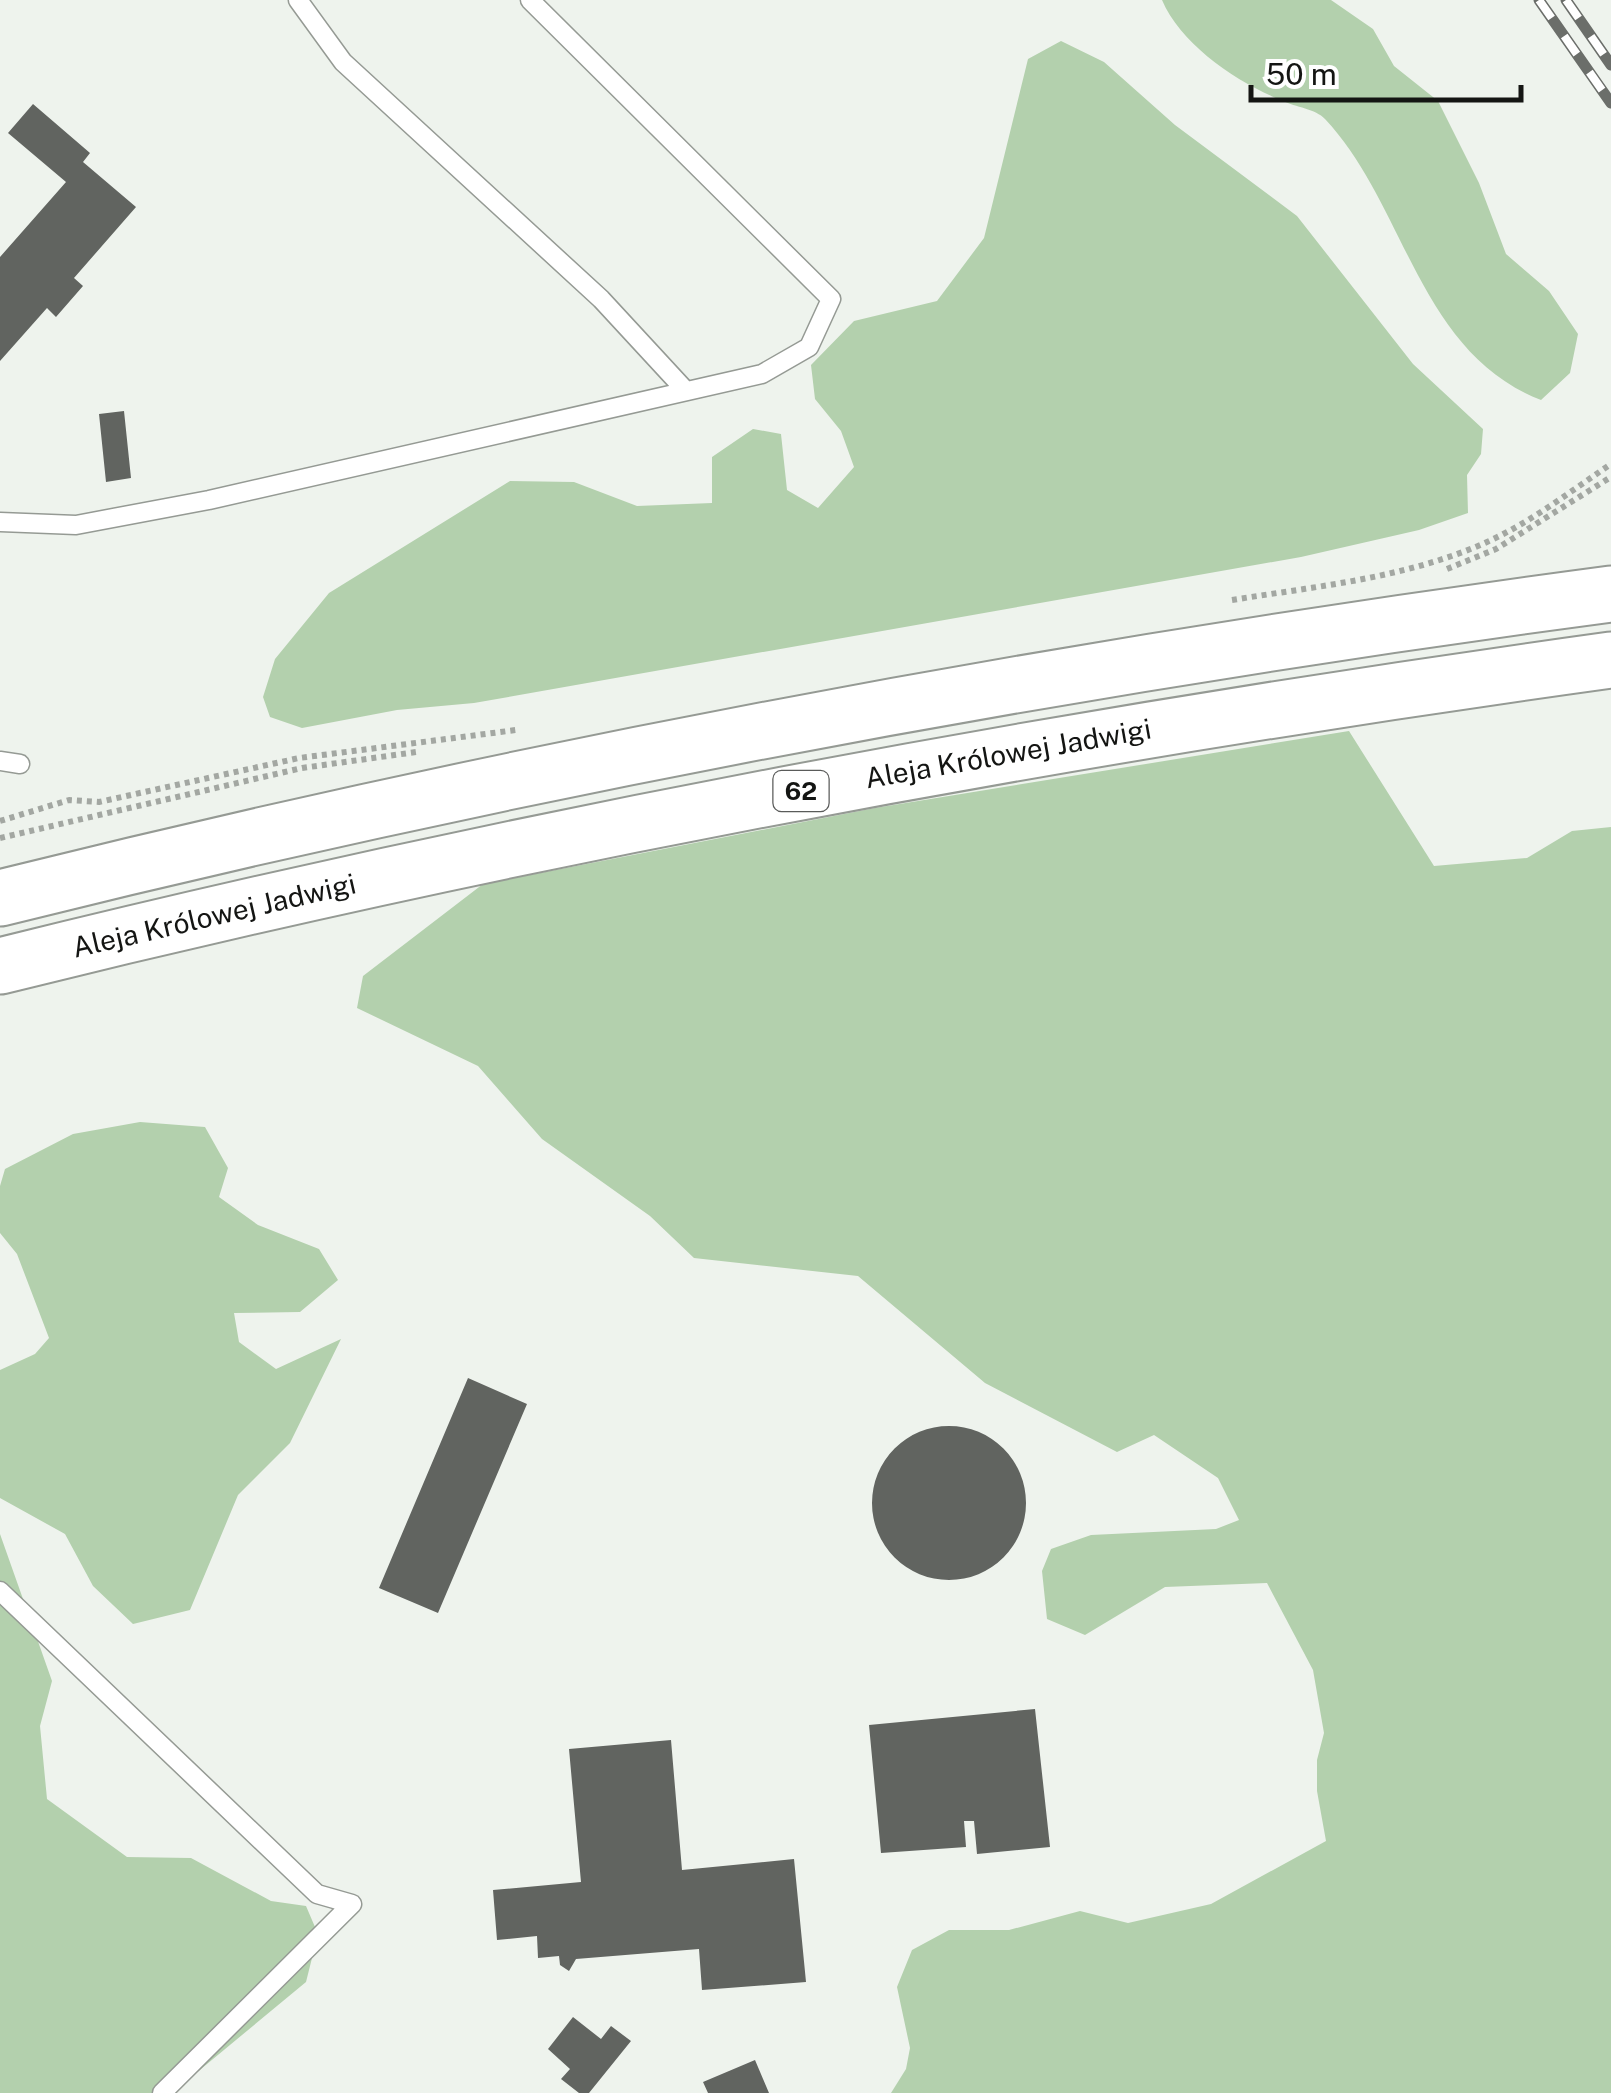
<svg xmlns="http://www.w3.org/2000/svg" width="1611" height="2093" viewBox="0 0 1611 2093" font-family="'Public Sans',sans-serif">
  <rect width="100%" height="100%" fill="#eef3ed"/>
  <!-- green -->
  <path fill="#b3d0ad" d="M1162,0H1331L1373,29L1394,66L1438,101L1479,183L1506,254L1549,291L1578,334L1570,373L1541,400C1418,352 1406,205 1325,119C1316,109 1295,107 1283,101C1238,83 1181,45 1162,0Z
    M1061,41L1104,62L1175,125L1297,216L1413,364L1483,429L1481,454L1467,475L1468,513L1419,530L1301,557L474,703L397,710L302,728L270,717L263,697L275,659L329,593L510,481L574,482L637,506L712,503V457L753,429L781,434L787,490L818,508L854,467L841,431L815,399L811,365L854,321L937,301L984,238L1028,59Z
    M1349,731L1434,866L1527,858L1572,831L1611,827V2093H891L906,2069L910,2048L897,1987L912,1950L949,1930H1009L1080,1911L1128,1923L1211,1904L1326,1841L1317,1791V1760L1324,1733L1313,1670L1267,1583L1165,1587L1085,1635L1047,1619L1042,1571L1051,1549L1091,1535L1216,1529L1239,1520L1218,1478L1154,1435L1117,1452L985,1383L858,1276L694,1258L650,1216L542,1139L478,1066L357,1008L363,976L483,884L875,808Z
    M140,1122L205,1127L228,1168L219,1197L258,1225L319,1249L338,1280L300,1312L234,1313L239,1342L276,1369L341,1339L290,1443L238,1495L190,1610L133,1624L93,1586L65,1534L0,1498V1370L35,1354L49,1338L17,1254L0,1233V1186L5,1169L73,1134Z
    M0,1534L52,1681L40,1726L47,1799L127,1857L191,1858L271,1901L306,1906L318,1934L306,1982L172,2093H0Z"/>
  <!-- building -->
  <path fill="#616460" d="M33,104L90,153L83,162L136,207L74,278L83,286L56,317L47,308L0,361V257L66,182L8,133Z
    M124,411L131,478L106,482L99,414Z
    M468,1378L527,1404L438,1613L379,1588Z
    M872 1503a77 77 0 1 1 154 0a77 77 0 1 1-154 0Z
    M1035,1709L1050,1847L977,1854L974,1821H964L966,1847L881,1853L869,1725Z
    M671,1740L682,1870L794,1859L806,1982L702,1990L699,1949L576,1959L569,1971L560,1965L559,1956L538,1958L537,1936L497,1940L493,1890L581,1882L569,1749Z
    M573,2017L601,2039L611,2026L631,2041L589,2093H579L561,2079L570,2069L548,2049Z
    M755,2060L769,2093H708L703,2082Z"/>
  <g fill="none" stroke-linecap="round" stroke-linejoin="round">
    <!-- lane casing -->
    <g stroke="#959a94" stroke-width="21">
      <path id="lane" d="M298,0L343,62L601,299L686,391
        M0,522L76,525L209,500L762,374L809,347L831,299L530,0
        M0,761L20,764
        M0,1591L317,1894L352,1904L162,2093"/>
    </g>
    <!-- primary casing -->
    <g stroke="#959a94" stroke-width="59">
      <path id="primary" d="M0,898C530,766 1070,666 1611,594
        M0,966C531,834 1069,735 1611,660"/>
    </g>
    <!-- path -->
    <path stroke="#a3a7a2" stroke-width="6" stroke-dasharray="5 5" stroke-linecap="butt" d="M1447,569L1496,549L1611,477
      M1232,600C1318,586 1407,578 1487,542C1531,522 1571,491 1611,464
      M0,821L69,800L99,802L299,758L516,730
      M0,838L302,768L416,752"/>
    <!-- lane -->
    <use href="#lane" stroke="#fff" stroke-width="18"/>
    <!-- primary -->
    <use href="#primary" stroke="#fff" stroke-width="55"/>
    <!-- rail casing -->
    <g stroke="#6b6e6a" stroke-width="11">
      <path id="rail" d="M1539,0L1611,103
        M1566,0L1611,65"/>
    </g>
    <!-- rail -->
    <use href="#rail" stroke="#fff" stroke-width="8" stroke-dasharray="22" stroke-linecap="butt"/>
  </g>
  <g text-anchor="middle" dominant-baseline="central" stroke-width="10" stroke-linejoin="round" paint-order="stroke">
    <!-- shield labels -->
    <rect fill="#fff" stroke="#5a5b5a" stroke-width="2.5" x="773.5" y="771" width="55" height="40" rx="8"/>
    <g font-size="25" font-weight="bold" fill="#141513">
      <text x="801" y="791">62</text>
    </g>
    <!-- street labels -->
    <g font-size="28" fill="#141513" stroke="#fff">
      <text transform="translate(1008 753) rotate(-10)">Aleja Królowej Jadwigi</text>
      <text transform="translate(214 915) rotate(-13)">Aleja Królowej Jadwigi</text>
    </g>
  </g>
  <!-- scale -->
  <path d="M1251 85v15h270v-15" fill="none" stroke="#141513" stroke-width="5"/>
  <text x="1266" y="85" font-size="30" fill="#141513" stroke="#ffffff" stroke-width="8" paint-order="stroke">50 m</text>
</svg>
